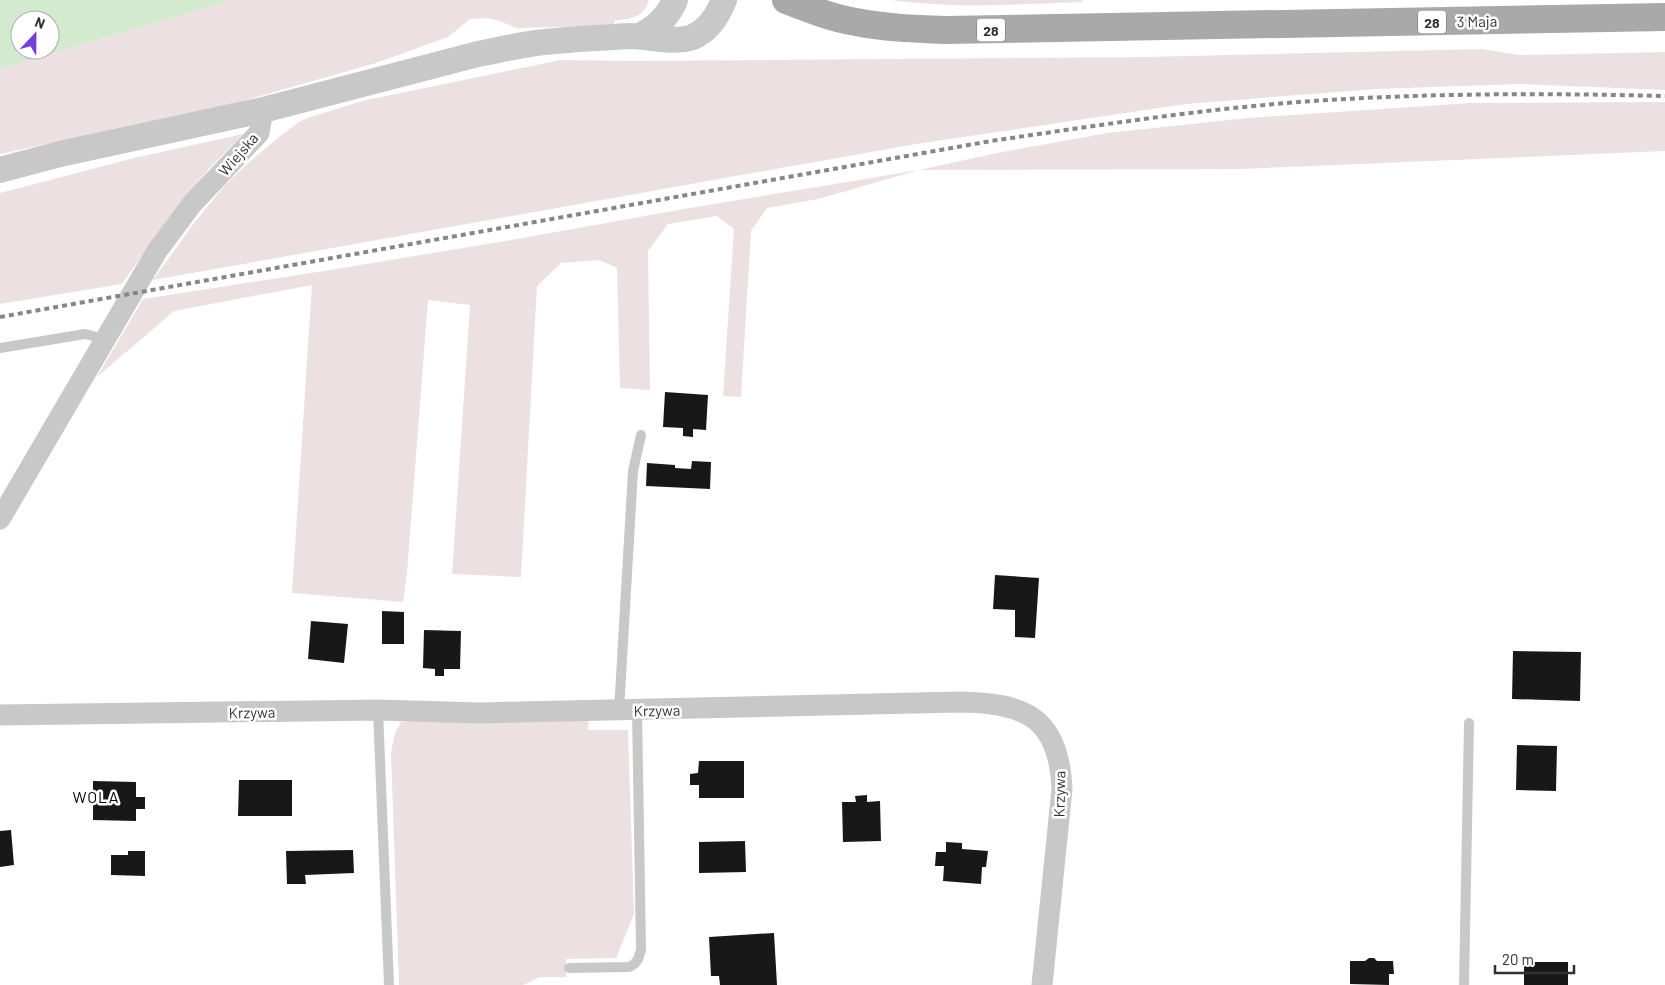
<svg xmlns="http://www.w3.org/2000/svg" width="1665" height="985" viewBox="0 0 1665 985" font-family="Barlow,sans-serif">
  <rect width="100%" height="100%" fill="#fff"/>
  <!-- green -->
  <path fill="#ece0e2" d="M233,0H649C645,16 631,20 615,20L614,26L516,28L500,21L488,18L470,19L448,37L376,63L229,105L0,154V69Z
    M891,0H1083L1082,2C1019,4 954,9 891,0Z
    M1482,49L1520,55L1665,52V90L1520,84L1376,89L1186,104L916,144L153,280L194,223L225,185L247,164L279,137L299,122L310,117L366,100L561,60L634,61L1145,57Z
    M1665,102V151L1241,169L919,170L818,199L767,208L751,231L741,397L723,396L734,229L717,216L668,224L648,251L650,390L620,388L617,268L599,260L561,263L537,286L521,577L452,574L470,305L428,300L407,573L403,602L292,593L312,285L174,311L97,377L143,299L330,270L517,239L684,209L919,170L997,153L1107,133L1247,118L1471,103Z
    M243,134L209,169L168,219L122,284L0,304V193L134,158Z
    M589,716L588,730H628L634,914L616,958L566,959V977H540L523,985H399L391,753L395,733L401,722L446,717Z"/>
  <!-- water -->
  <path fill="#d4eace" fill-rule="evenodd" d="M0,0H233L0,69ZM20,20H50V50H20Z"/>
  <!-- building -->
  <path fill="#181818" d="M665,392L708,395L706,430L693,429V437L683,436V428L663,427Z
    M692,461L711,462L710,489L646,486L647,463L675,465V468L691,469Z
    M995,575L1039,578L1035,638L1015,637V610L993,609Z
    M382,611L404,612V644H382Z
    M311,621L348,624L344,663L308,659Z
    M424,630L461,631L460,669H444V676H435V669L423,668Z
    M1513,651L1581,652L1580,701L1512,699Z
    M1517,745L1557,746L1556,791L1516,790Z
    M699,761H744V798H699V785H690V774L698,773Z
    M239,780H292V816H238Z
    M93,781L136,782V797H145V809H136V821L93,820Z
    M867,795V802L880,801L881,841L843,842L842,802H856L855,796Z
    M11,830L14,865L0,867V831Z
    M745,841L746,872L699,873V842Z
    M946,842L962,843V849L988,851L986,867H982L981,884L943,881L944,866H935L936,852H946Z
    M353,850L354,873L305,875L306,884H287L286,851Z
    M128,851H145V876L111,875V855H128Z
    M774,933L777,985H720L719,976H711L709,937Z
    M1369,958H1374L1377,961H1393L1394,974H1389V985L1350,984V961H1365Z
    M1524,962H1568V985H1524Z"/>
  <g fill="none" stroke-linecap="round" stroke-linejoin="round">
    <!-- service -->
    <path stroke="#c8c8c8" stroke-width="10" d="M0,348L85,334L105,339
      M378,710L389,985
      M619,711L633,471L641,435
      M569,968L629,967C638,963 639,958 641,949L637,710
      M1464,985L1469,723"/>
    <!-- minor -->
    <path stroke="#c8c8c8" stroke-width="21" d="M0,519L157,251L192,204L259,133L263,110
      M0,715L378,710L480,713L959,702C1025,703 1059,717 1062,789L1042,985"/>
    <!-- tertiary -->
    <path stroke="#c8c8c8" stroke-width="26" d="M640,36C656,28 668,17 675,0
      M0,170L60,154L263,110L478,54C500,50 522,44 545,42C573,39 601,38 629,36C649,36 673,44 693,37C709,30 718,15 724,0"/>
    <!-- primary -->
    <path stroke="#a9a9a9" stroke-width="28" d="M786,0C809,9 832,18 856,22C886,28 916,29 946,30L1665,17"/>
    <!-- rail -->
    <path stroke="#868686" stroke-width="4" stroke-dasharray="5 4" stroke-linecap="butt" d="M0,317L991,141C1093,126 1196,110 1299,102C1421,93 1543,93 1665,96"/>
  </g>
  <g text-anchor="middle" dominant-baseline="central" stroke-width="5" stroke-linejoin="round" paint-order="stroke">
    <!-- shield labels -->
    <g fill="#fff" stroke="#6f6f6f" stroke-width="1">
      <rect x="1418" y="10.5" width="28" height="23" rx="4"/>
      <rect x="977" y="18.5" width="28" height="23" rx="4"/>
    </g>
    <g font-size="14" font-weight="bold" fill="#313131">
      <text x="1432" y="22">28</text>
      <text x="991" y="30">28</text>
    </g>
    <!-- street labels -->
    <g font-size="15" fill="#313131" stroke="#fff">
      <text transform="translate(1477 21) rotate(-1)">3 Maja</text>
      <text transform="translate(238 154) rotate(-49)">Wiejska</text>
      <text transform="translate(657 710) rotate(-1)">Krzywa</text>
      <text transform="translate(252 712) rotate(-1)">Krzywa</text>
      <text transform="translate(1059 794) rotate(-89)">Krzywa</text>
    </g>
    <!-- neighbourhood labels -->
    <g font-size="16" letter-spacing="1" fill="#000" stroke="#fff">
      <text x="96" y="796">WOLA</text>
    </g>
  </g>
  <!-- north arrow -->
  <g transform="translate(35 35) rotate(22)"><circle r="24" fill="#ffffff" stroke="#adadad"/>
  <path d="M0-4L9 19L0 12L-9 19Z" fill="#7341d9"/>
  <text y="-8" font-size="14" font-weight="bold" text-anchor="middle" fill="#313131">N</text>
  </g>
  <!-- scale -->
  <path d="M1495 965v8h79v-8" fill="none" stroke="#313131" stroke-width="2.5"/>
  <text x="1502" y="965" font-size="15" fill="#313131" stroke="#ffffff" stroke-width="4" paint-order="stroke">20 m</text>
</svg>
